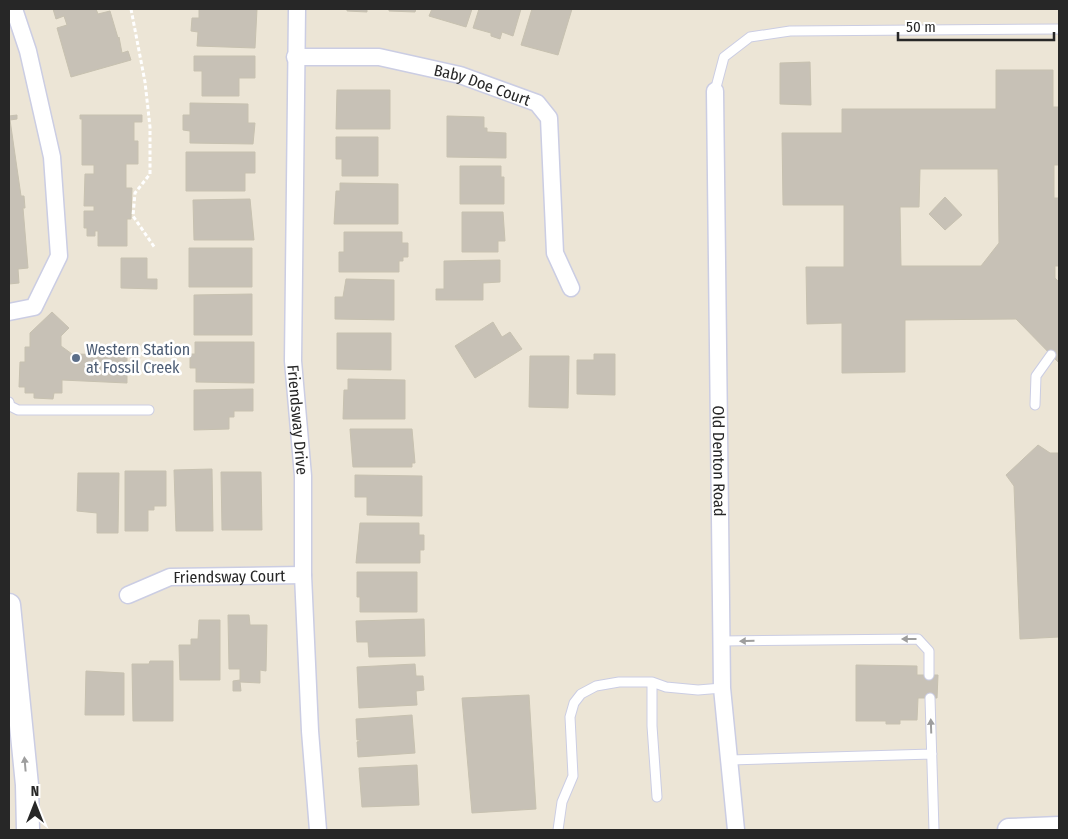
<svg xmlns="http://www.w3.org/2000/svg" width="1068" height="839" viewBox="0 0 1068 839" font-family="'Fira Sans Condensed',sans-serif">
  <rect width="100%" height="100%" fill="#ece5d6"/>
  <!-- building -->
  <path fill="#c7c1b6" stroke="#c7c1b0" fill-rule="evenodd" d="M53,9H96L98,14L110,11L118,38L119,37L122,53L128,51L131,60L71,77L57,28L67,25L64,16L56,19Z
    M199,9H257L255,48L197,46L198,32L191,31L192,18H199Z
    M347,9H367V12L347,11Z
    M389,9H416L415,12L389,11Z
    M432,9H472L466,27L429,16Z
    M479,9H521L513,36L502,32L500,39L491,36V33L473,28Z
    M532,9H572L558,55L521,45Z
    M194,56H255V78H239V96H202V71H194Z
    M810,62L811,105L780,104V63Z
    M996,70H1053V107H1059V165H1054V198H1059V266H1055V278L1059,282V363L1016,319L905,320V372L842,373V323L807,324L806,267H844V205H783L782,133H842V109H996ZM920,169H998L999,243L981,266H901L900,207H919Z
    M337,90H390V129H336Z
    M190,103L248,104V123H255L253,144L190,143V131L183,130V115H190Z
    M17,115V119L10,120L21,196H24L25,208H23L28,268L18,269L19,283L9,284V116Z
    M80,115H142V122H134V141H138V164H126V188H132L131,219H127V246H98V231H95V236H87V228H84V211H94V206H84L85,174H94V165H82V119H80Z
    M447,116L484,117V128H487V132L506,133V158L447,157Z
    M336,137H378V176H342V159H336Z
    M186,152H255V173H245V191H186Z
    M460,166H501V177H504V204H460Z
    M340,183L398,184V224H334L336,191H340Z
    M945,197L962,215L945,230L929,214Z
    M250,199L254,240H194L193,200Z
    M462,212H503L505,241H498V252H462Z
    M344,232H402V243H408V257H403V261H399V272H339V252H344Z
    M189,248H252V287H189Z
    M121,258H147V279H157V289L121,288Z
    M500,260V282L483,283V300H436V289H444V261Z
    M346,279L394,280V320L335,319V297H343Z
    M252,294V335H194V295Z
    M52,312L69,328L61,336V346L72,354L127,355V383L62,380V393H54L53,399L34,398V393H25V387H19L20,362H25V347H30V333Z
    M493,322L502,337L510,332L522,349L475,378L455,346Z
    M337,333H391V370L337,369Z
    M195,342H254V383L196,382V368H190V354H195Z
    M594,354H615V395L577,394V360H594Z
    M530,356H569L568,408L529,407Z
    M348,379L405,380V419H343L344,390H348Z
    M253,389V411H234V417H229V429L194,430V390Z
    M350,429H412L415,463H412V467H353Z
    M1038,445L1050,453H1059V637L1020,639L1014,486L1006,475Z
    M212,469L213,531H176L174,470Z
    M125,471H166V506H154V510H148V531H125Z
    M221,472H261L262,530H222Z
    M78,473H119L118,533H97V513L77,511Z
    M355,475L422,476V516L367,515V497H355Z
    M360,523H419V535H424V550H420V563H356Z
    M357,572H417V612H360V597H357Z
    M228,615H249L250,625H267L266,671L260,670V683L240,682L241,691H233V681L240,680V669H229Z
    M424,619L425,656L369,657L368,642H357L356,621Z
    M199,620H220V680H180L179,645H191V639H198Z
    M150,661H173V721H133L132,664H149Z
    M415,664L416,676H423L424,690L416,691L417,705L359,708L357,667Z
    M856,665L917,666V675H938L937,698H918L917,720H900V724H886V721H856Z
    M86,671L124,673V715H85Z
    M529,695L536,809L472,813L462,698Z
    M412,715L415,753L358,757L357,742L361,740H357L356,719Z
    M417,765L419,805L362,807L359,768Z"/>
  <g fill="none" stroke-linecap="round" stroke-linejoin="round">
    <!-- lane casing -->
    <g stroke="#cbcde3" stroke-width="11">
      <path id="lane" d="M715,91L724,57L750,37L790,31L1059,29
        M9,402L10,406L18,410H149
        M1035,405L1036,376L1051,355
        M721,641L918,639L929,651V675
        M652,682V726L657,797
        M930,698L934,830
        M730,760L932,754
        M558,830L562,802L573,776L570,717L574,703L581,694L596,686L619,682H652L666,687L698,690L722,688"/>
    </g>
    <!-- street casing -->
    <g stroke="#cbcde3" stroke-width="19">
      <g id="street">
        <path id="s1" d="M297,9L293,361L303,476V575L310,731L318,830"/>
        <path id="s2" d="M295,57H379L460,75L537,103L549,118L555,253L571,288"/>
        <path id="s3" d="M715,91L722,688L736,830"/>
        <path d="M9,312L34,307L59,256L52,157L28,51L14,9"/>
        <path id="s4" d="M128,595L170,577L303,575"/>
      </g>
    </g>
    <!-- secondary casing -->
    <g stroke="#cbcde3" stroke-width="25">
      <path id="secondary" d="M9,605L27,785L28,830
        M1009,830L1059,828"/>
    </g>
    <!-- path -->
    <path stroke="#fff" stroke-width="3" stroke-dasharray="4 2.5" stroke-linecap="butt" d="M131,9L145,82L150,127V174L135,193L133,216L155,248"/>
    <!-- lane -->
    <use href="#lane" stroke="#fff" stroke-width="9"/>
    <!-- street -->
    <use href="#street" stroke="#fff" stroke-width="16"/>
    <!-- secondary -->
    <use href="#secondary" stroke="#fff" stroke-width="22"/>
  </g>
  <!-- one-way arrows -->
  <defs><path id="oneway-solid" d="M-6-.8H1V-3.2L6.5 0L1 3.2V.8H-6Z" transform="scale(1.25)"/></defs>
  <g fill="#9e9e9e">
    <use href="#oneway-solid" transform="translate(909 639) rotate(180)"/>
    <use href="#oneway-solid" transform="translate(747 641) rotate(179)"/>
    <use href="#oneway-solid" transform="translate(931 726) rotate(-92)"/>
    <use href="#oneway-solid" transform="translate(25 764) rotate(-95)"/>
  </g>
  <!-- markers -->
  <circle fill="#5c6f8a" stroke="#fff" stroke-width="2" cx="76" cy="358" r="5"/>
  <g text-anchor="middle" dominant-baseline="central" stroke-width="5" stroke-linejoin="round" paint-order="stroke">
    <!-- street labels -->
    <g font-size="16" fill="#272727" stroke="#fff">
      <text stroke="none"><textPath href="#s2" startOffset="191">Baby Doe Court</textPath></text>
      <text stroke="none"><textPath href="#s1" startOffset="411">Friendsway Drive</textPath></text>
      <text stroke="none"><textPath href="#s3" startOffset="370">Old Denton Road</textPath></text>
      <text stroke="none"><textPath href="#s4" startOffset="105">Friendsway Court</textPath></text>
    </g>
    <!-- service labels -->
    <g font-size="16" fill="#4e5e75" stroke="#fff" text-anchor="start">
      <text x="86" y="349">Western Station<tspan x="86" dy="18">at Fossil Creek</tspan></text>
    </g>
  </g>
  <!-- border -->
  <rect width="1068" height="839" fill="none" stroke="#272727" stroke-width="20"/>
  <!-- north arrow -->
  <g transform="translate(35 804)" stroke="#ffffff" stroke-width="4" paint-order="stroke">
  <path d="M0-4L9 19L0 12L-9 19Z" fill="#272727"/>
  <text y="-8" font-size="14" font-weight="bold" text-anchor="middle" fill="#272727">N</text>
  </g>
  <!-- scale -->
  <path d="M898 32v8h156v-8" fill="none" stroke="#272727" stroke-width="2.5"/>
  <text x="906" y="32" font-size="15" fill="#272727" stroke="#ffffff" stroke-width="4" paint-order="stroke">50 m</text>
</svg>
